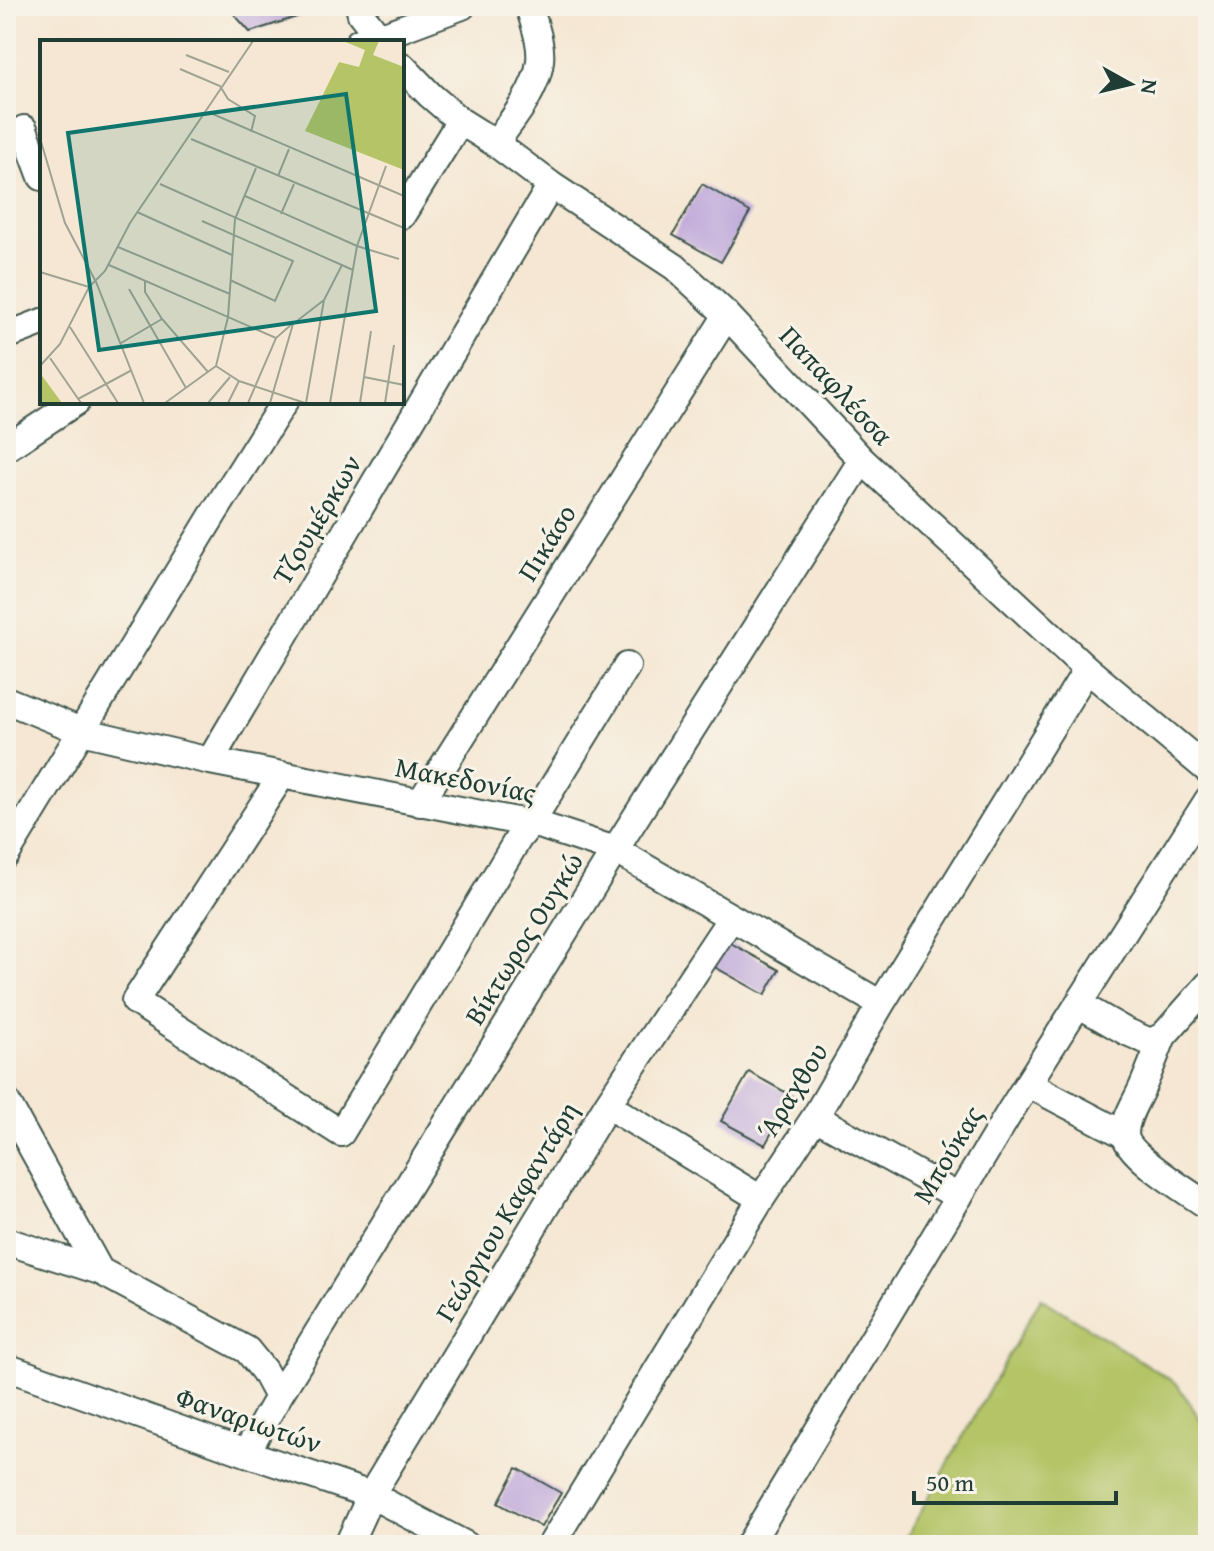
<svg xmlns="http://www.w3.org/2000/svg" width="1214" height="1551" viewBox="0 0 1214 1551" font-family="'Gentium Book Plus',serif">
  <rect width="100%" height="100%" fill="#f7f3e8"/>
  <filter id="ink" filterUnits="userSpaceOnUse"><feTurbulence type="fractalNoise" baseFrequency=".0125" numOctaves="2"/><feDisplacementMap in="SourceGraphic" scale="16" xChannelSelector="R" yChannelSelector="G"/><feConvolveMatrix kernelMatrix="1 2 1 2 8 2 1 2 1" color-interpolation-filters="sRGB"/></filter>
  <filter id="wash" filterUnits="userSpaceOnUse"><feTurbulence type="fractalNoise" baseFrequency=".006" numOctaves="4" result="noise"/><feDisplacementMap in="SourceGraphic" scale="32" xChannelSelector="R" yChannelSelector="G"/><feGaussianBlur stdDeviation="1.8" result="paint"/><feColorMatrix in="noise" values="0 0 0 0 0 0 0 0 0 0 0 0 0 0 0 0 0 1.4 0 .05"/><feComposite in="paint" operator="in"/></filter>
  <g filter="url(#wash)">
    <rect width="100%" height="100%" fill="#f5e7d3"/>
    <!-- green -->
    <path fill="#b4c466" stroke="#6a804d" stroke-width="2" d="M1041,1298L1177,1384L1204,1425L1208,1427V1545H902Z"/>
    <g id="blocks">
      <!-- building -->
      <path fill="#bea7da" d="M230,6H320L321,9L250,32L233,13Z
        M702,184L750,212L721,262L673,235Z
        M727,941L779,970L765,995L713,966Z
        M749,1072L792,1096L765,1145L721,1121Z
        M517,1468L561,1493L541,1527L498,1503Z"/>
    </g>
  </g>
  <g filter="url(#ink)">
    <use href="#blocks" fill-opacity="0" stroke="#3f564c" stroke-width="2"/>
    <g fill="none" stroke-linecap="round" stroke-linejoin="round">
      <!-- minor casing -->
      <g stroke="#3f564c" stroke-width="30">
        <path id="minor" d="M359,6L361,14L383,42
          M359,42L379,37L462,6
          M402,66L430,95L460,121L495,143L551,185L675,267L727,315L862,460L1087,669L1208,770
          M24,129L42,177
          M495,143C512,121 537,90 540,61C542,43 534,24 529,6
          M402,215L460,121
          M6,336L42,322
          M6,448L76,402
          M6,700L81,731L210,761L542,826L615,850L881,1004
          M210,761L551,185
          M282,775L135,1001L341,1133L518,839L530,824L627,666
          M420,803L727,315
          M6,855L214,513L284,402
          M1078,1004L1125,1031L1150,1042L1163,1036L1208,985
          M1163,1036C1156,1053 1150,1070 1142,1088C1136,1102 1125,1117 1125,1134C1126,1155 1190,1193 1208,1206
          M1028,1084L1125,1135
          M6,1101L100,1271
          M607,1105L761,1199
          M815,1117L959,1197
          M6,1241L100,1271L247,1350L264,1371L278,1397
          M6,1367L246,1453L371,1495L466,1545
          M246,1453L278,1397L615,850L862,460
          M348,1545L371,1495L607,1105L731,918
          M551,1545L761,1199L815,1117L881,1004L1087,669
          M749,1545L1011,1110L1208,800"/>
      </g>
      <!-- minor -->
      <use href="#minor" stroke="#fff" stroke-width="26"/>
    </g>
  </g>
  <g text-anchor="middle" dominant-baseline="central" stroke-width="6" stroke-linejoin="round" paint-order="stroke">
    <!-- street labels -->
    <g font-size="28" fill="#1f3d34" stroke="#f7f3e8">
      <text transform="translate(837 385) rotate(47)">Παπαφλέσσα</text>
      <text transform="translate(316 519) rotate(-59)">Τζουμέρκων</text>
      <text transform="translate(546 542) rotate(-58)">Πικάσο</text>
      <text transform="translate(466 779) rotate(11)">Μακεδονίας</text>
      <text transform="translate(523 938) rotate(-58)">Βίκτωρος Ουγκώ</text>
      <text transform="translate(792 1090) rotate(-58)">Άραχθου</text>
      <text transform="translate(947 1154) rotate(-59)">Μπούκας</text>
      <text transform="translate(506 1211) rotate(-59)">Γεώργιου Καφαντάρη</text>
      <text transform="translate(249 1419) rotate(19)">Φαναριωτών</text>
    </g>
  </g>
  <!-- overview -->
  <g transform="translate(40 40)">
    <rect width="364" height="364" fill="#f5e7d3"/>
    <path d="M303,1H339L333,15L364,27V130L265,91L299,22L319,27L325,10ZM0,333L22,363H0Z" fill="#b4c466"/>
    <path fill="none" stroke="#9fa393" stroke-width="2" d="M146,15L189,32M140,29L180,46L188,59L215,76L211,92M168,72L364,156M0,98L25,183L56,242L104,363M151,99L364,188M238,136L249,109M120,144L313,230M205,156L317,206L359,219M97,172L192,215M241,174L254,144M162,181L253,221L235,261L190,240M78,207L190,254M69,225L236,298M0,232L49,247M105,241V252L122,279L168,332M89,249L146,348M30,287L78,363M81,303L122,279M10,318L41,363M0,326L20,304L49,247L65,231L90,183L213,1M176,326L199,341L265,363M324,337L364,345M38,359L92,330M125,363L176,326L188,277L195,179L216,128M168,363L190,337M188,363L199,341M208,363L236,298L252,284M230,363L253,284L284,260M266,363L284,260L302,225M290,363L317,206L346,126M320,363L331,291M345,363L354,305"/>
    <path fill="#0f766e" fill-opacity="0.15" stroke="#0f766e" stroke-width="4" d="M306,54L336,271L59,310L28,93Z"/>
    <rect width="364" height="364" fill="none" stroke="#1f3d34" stroke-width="4"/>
  </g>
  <!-- margin -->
  <rect width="1214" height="1551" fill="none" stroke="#f7f3e8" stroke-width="32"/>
  <!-- north arrow -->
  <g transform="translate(1130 84) rotate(98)" stroke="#f7f3e8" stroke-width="6" paint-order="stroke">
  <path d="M0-6L14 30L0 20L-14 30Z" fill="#1f3d34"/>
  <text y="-12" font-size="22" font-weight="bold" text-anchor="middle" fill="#1f3d34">N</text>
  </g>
  <!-- scale -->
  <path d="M914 1491v12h202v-12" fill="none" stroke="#1f3d34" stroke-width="4"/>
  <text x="926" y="1491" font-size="24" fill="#1f3d34" stroke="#f7f3e8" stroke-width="6" paint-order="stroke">50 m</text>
</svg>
